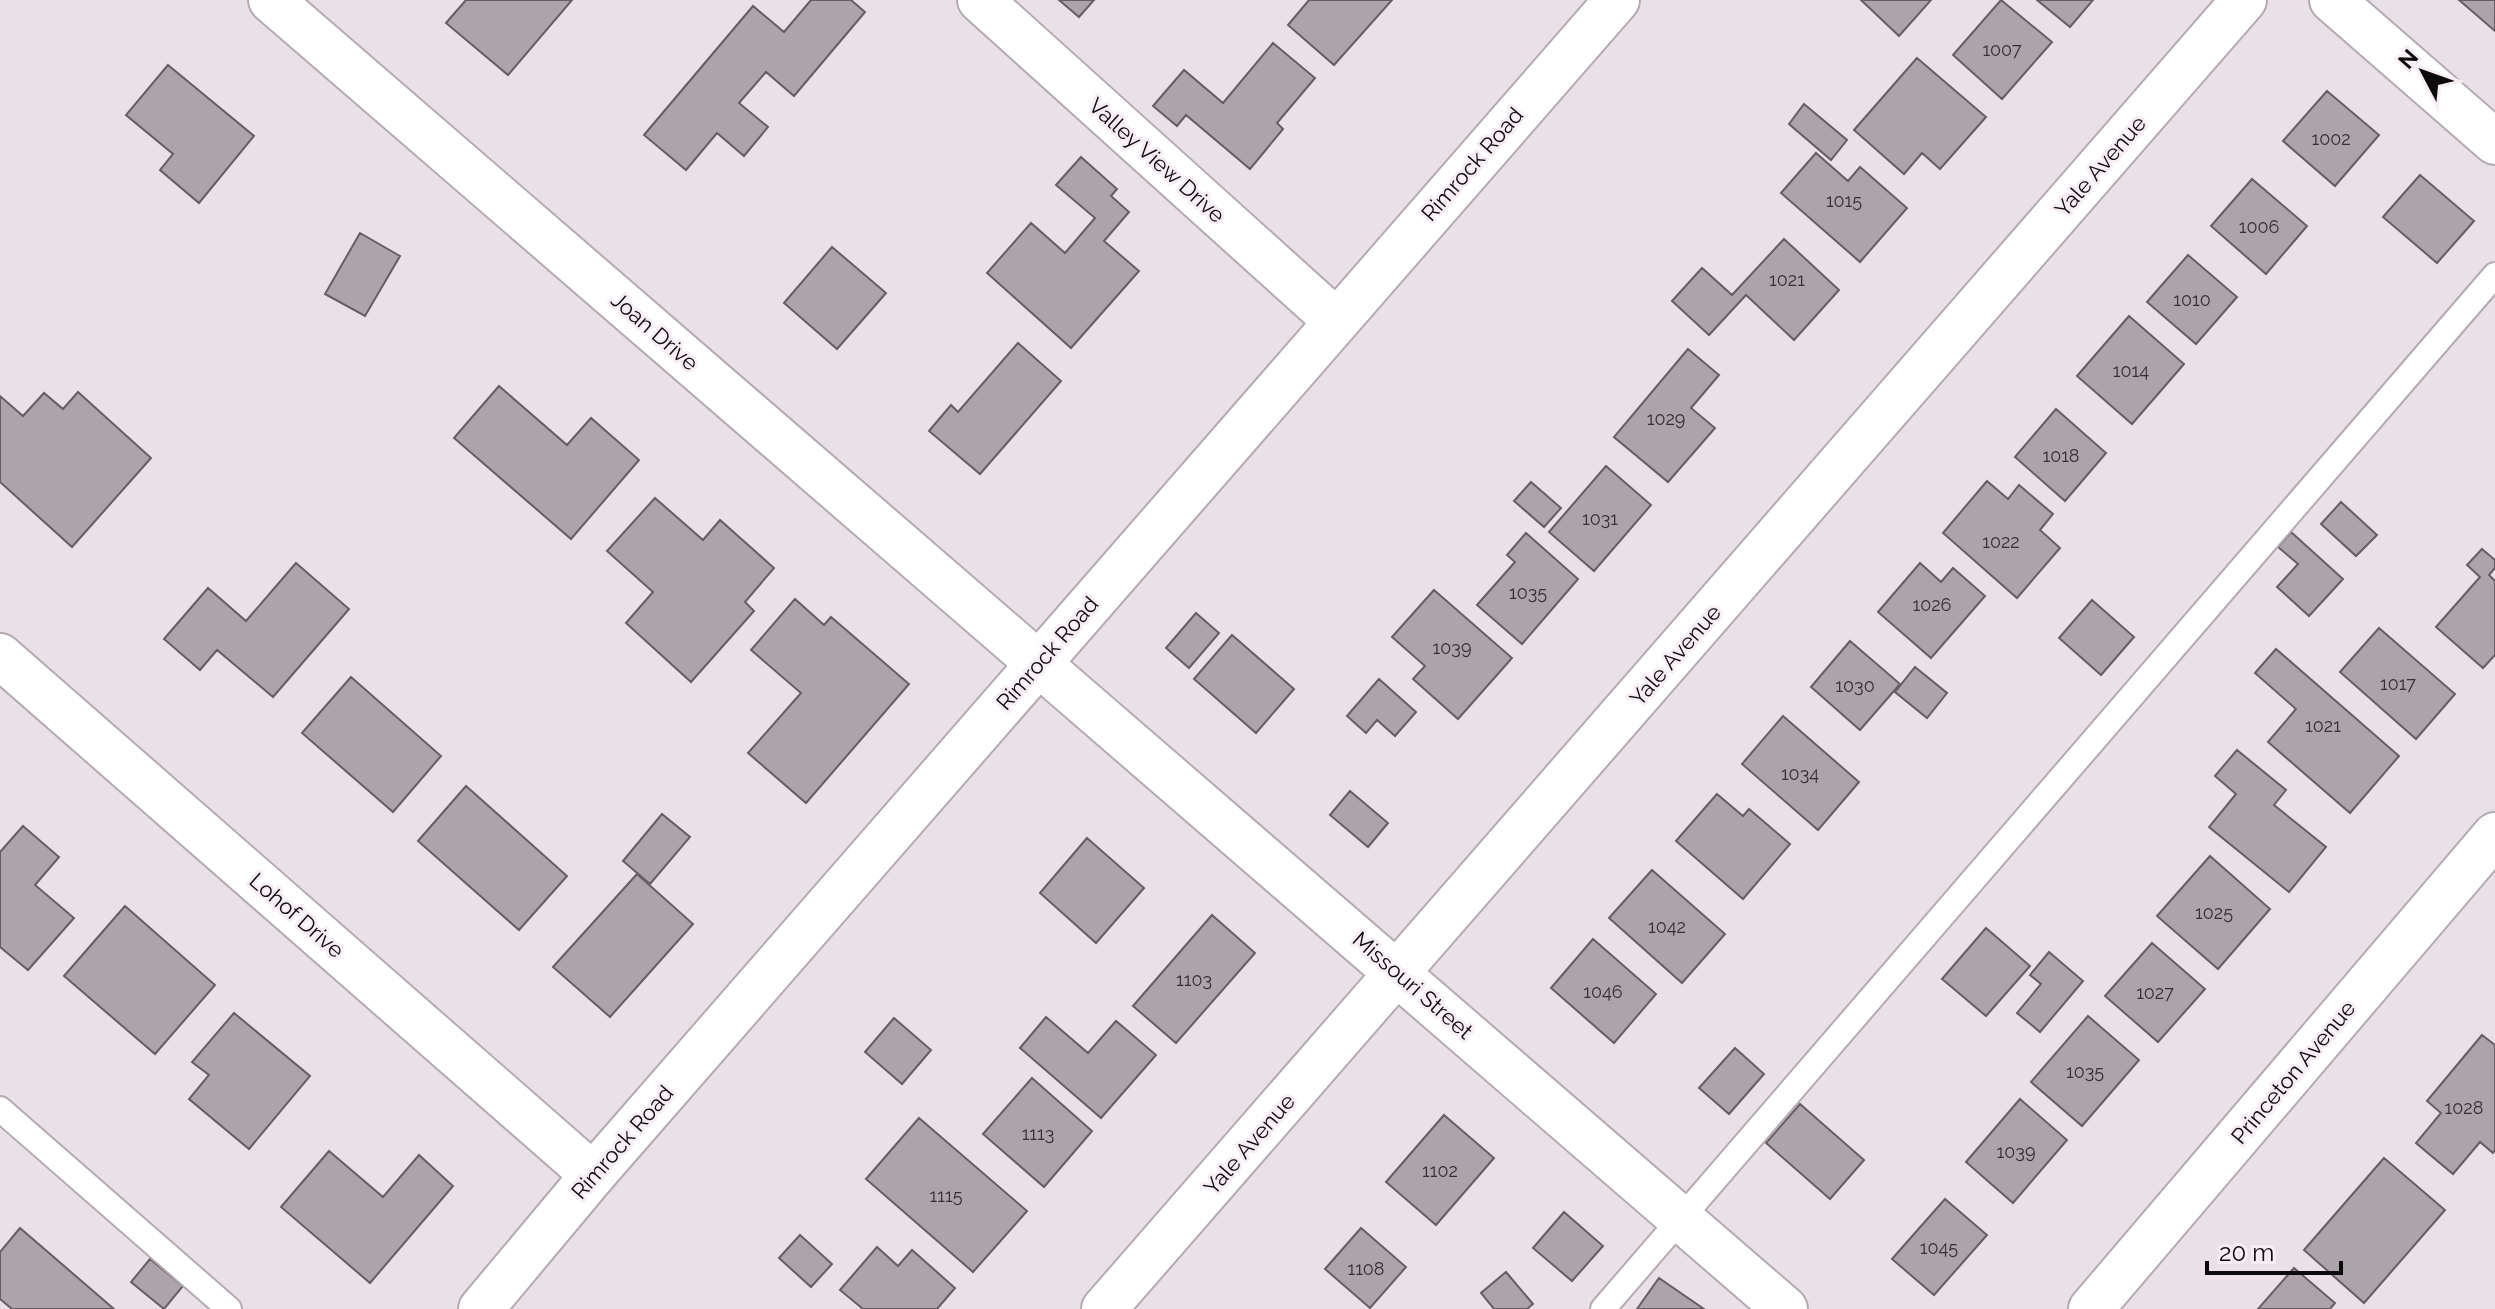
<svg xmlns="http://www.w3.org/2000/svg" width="2495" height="1309" viewBox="0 0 2495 1309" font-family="Raleway,sans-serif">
  <rect width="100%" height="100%" fill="#eae1e8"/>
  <!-- building -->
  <path fill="#aca4aa" stroke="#665e64" stroke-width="2" d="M466,0H572L508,75L446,23Z
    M811,0H851L865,12L794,96L766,72L739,103L768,127L744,156L717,133L686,170L644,135L753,6L784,32Z
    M1059,0H1094L1079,17Z
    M1309,0H1392L1334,65L1288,25Z
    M1861,0H1931L1899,36Z
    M2001,0L2052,42L2002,99L1953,55Z
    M2037,0H2093L2070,27Z
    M2459,0H2495V31Z
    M1273,43L1315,78L1277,123L1283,129L1250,169L1186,115L1177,126L1153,106L1184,70L1223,103Z
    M1917,58L1986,117L1940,169L1922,153L1904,174L1854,130Z
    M168,65L254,136L199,203L160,170L173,154L126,115Z
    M2327,91L2379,135L2335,186L2283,141Z
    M1804,104L1847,140L1831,160L1789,124Z
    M1816,153L1848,181L1860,167L1907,208L1860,262L1781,193Z
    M1081,157L1117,189L1111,196L1129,212L1104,241L1139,271L1071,348L987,273L1031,223L1065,253L1095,218L1056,185Z
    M2420,175L2474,221L2437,263L2383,217Z
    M2252,179L2307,226L2266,274L2211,226Z
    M360,233L400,256L365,316L325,294Z
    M1784,239L1839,290L1794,340L1746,295L1709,335L1672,301L1702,268L1732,295Z
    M832,247L886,293L837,349L784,303Z
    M2188,255L2237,297L2196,344L2147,302Z
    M2129,316L2184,364L2132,424L2077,376Z
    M1018,343L1061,381L980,474L929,431L951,405L958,412Z
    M1688,349L1719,375L1691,408L1715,428L1668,482L1614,437Z
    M499,386L567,445L591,418L639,460L571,539L454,438Z
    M78,392L151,458L72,547L0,482V396L23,416L44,393L63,409Z
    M2056,409L2106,453L2065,501L2015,457Z
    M1606,466L1651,505L1594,571L1549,532Z
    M1987,481L2008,499L2019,485L2053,514L2040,530L2060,548L2017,598L1943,533Z
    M1531,482L1561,508L1544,527L1514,501Z
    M655,498L703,540L720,520L774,568L745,602L754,611L691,682L626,623L653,592L607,551Z
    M2341,502L2377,535L2356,556L2321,524Z
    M2291,532L2343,579L2309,616L2277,587L2298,564L2278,547Z
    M1526,533L1578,579L1522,644L1477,605L1515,562L1507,555Z
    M2482,549L2495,560V568L2489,575L2495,581V655L2483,668L2436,627L2480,577L2467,565Z
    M296,563L349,609L273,697L217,650L200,670L164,639L208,588L246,621Z
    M1920,563L1941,582L1953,568L1985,596L1931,658L1878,612Z
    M1434,590L1512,658L1458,719L1413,679L1425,666L1392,637Z
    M795,599L824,625L831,617L909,684L806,803L748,753L801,693L751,650Z
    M2092,600L2134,637L2101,675L2059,638Z
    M1196,613L1219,633L1189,668L1166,648Z
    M2379,628L2455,694L2416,739L2340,672Z
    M1232,635L1294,689L1256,733L1194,679Z
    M1850,641L1900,684L1860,730L1811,687Z
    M2276,649L2399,756L2350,813L2268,742L2296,709L2255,673Z
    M1915,667L1947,693L1927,718L1895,692Z
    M351,677L441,756L393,812L302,733Z
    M1379,679L1416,712L1395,736L1377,720L1366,733L1347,716Z
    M1783,716L1859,782L1818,830L1742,764Z
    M2237,750L2286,790L2274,805L2326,847L2289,892L2209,827L2236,794L2215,776Z
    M466,786L567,876L519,930L418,841Z
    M1350,791L1388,823L1368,847L1330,815Z
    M1717,794L1743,816L1749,809L1790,844L1743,899L1676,841Z
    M662,814L690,837L650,884L623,861Z
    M23,826L59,857L35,885L74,918L28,970L0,947V852Z
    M1087,838L1144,888L1096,943L1040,893Z
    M2210,856L2270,909L2218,969L2157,916Z
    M1652,870L1725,934L1682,983L1609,918Z
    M637,874L693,924L610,1017L553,967Z
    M125,906L215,985L155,1054L64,976Z
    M1212,915L1255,953L1176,1043L1133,1006Z
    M1986,928L2030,966L1986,1016L1942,979Z
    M1593,939L1656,994L1614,1043L1551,988Z
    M2152,943L2205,989L2158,1042L2105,996Z
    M2049,952L2083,981L2040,1032L2017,1013L2041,984L2030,975Z
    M234,1013L310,1076L249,1149L189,1099L209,1075L192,1062Z
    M2088,1016L2139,1060L2082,1126L2031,1082Z
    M1046,1017L1088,1053L1116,1021L1156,1055L1101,1118L1020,1048Z
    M894,1018L931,1050L902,1084L865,1052Z
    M2482,1035L2495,1045V1150L2493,1153L2480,1142L2453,1174L2416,1143L2441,1113L2427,1101Z
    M1735,1048L1764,1074L1729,1114L1699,1088Z
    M1032,1078L1092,1131L1044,1187L983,1134Z
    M2020,1099L2067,1140L2013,1203L1966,1162Z
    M1800,1104L1864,1160L1830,1199L1766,1143Z
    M1444,1115L1494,1158L1436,1225L1386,1182Z
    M919,1118L1027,1211L973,1272L866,1179Z
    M329,1151L383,1197L419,1155L453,1186L370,1283L281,1207Z
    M2384,1158L2445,1210L2364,1303L2304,1250Z
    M1945,1199L1987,1235L1934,1295L1892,1259Z
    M1564,1212L1603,1246L1572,1281L1533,1248Z
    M20,1228L114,1309H12L0,1299V1252Z
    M1361,1228L1406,1267L1370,1308L1325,1269Z
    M800,1235L832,1264L811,1287L779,1258Z
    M877,1247L898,1266L912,1250L955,1288L937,1309H863L840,1290Z
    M150,1259L183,1286L164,1309L131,1282Z
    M2294,1268L2335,1303L2330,1309H2258Z
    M1506,1272L1533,1304L1527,1309H1494L1481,1293Z
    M1659,1278L1704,1309H1637Z"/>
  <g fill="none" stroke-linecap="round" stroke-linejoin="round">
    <!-- lane casing -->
    <g stroke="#b3abb1" stroke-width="28">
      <path id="lane" d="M0,1109L229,1309
        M1603,1309L2495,275"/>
    </g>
    <!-- street casing -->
    <g stroke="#b3abb1" stroke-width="48">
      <path id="street" d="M271,0L1785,1309
        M980,0L1335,320
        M2332,0L2495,142
        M0,656L593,1175
        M1104,1309L2244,0
        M2091,1309L2495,835"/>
    </g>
    <!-- secondary casing -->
    <g stroke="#b3abb1" stroke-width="48">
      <path id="secondary" d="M481,1309L593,1175L1617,0"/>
    </g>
    <!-- lane -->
    <use href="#lane" stroke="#fff" stroke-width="24"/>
    <!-- street -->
    <use href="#street" stroke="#fff" stroke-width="44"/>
    <!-- secondary -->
    <use href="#secondary" stroke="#fff" stroke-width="44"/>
  </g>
  <g text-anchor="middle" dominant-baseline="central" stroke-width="6" stroke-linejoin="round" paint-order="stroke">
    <!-- number labels -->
    <g font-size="18" fill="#353034">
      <text x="2002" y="49">1007</text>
      <text x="2331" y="138">1002</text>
      <text x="1844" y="200">1015</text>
      <text x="2259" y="226">1006</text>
      <text x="1787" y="279">1021</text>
      <text x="2192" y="299">1010</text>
      <text x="2131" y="370">1014</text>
      <text x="1666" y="418">1029</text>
      <text x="2061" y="455">1018</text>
      <text x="1600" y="518">1031</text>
      <text x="2001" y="541">1022</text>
      <text x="1528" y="592">1035</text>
      <text x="1932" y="604">1026</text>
      <text x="1452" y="647">1039</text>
      <text x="2398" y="683">1017</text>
      <text x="1855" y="685">1030</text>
      <text x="2323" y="725">1021</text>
      <text x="1800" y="773">1034</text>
      <text x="2214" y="912">1025</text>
      <text x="1667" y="926">1042</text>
      <text x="1194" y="979">1103</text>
      <text x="1603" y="991">1046</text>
      <text x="2155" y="992">1027</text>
      <text x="2085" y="1071">1035</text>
      <text x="2464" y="1107">1028</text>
      <text x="1038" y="1133">1113</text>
      <text x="2016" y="1151">1039</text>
      <text x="1440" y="1170">1102</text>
      <text x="946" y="1195">1115</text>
      <text x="1939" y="1247">1045</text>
      <text x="1366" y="1268">1108</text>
    </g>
    <!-- street labels -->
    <g font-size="22" fill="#0d0a0c" stroke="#f7eef5">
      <text transform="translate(1157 160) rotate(42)">Valley View Drive</text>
      <text transform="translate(1472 164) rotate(-49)">Rimrock Road</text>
      <text transform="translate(2100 166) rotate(-49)">Yale Avenue</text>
      <text transform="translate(655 331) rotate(41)">Joan Drive</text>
      <text transform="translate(1047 653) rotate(-49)">Rimrock Road</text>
      <text transform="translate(1675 655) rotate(-49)">Yale Avenue</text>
      <text transform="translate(297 915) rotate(41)">Lohof Drive</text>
      <text transform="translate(1413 985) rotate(41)">Missouri Street</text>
      <text transform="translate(2293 1072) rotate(-50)">Princeton Avenue</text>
      <text transform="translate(622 1142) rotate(-49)">Rimrock Road</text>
      <text transform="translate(1249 1144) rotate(-49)">Yale Avenue</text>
    </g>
  </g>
  <!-- north arrow -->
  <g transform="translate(2423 72) rotate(311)" stroke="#f7eef5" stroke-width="6" paint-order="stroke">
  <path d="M0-6L14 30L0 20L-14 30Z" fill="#0d0a0c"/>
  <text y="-12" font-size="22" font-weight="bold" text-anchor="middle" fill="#0d0a0c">N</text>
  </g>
  <!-- scale -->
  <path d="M2207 1261v12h134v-12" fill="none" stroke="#0d0a0c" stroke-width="4"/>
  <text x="2219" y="1261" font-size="24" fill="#0d0a0c" stroke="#f7eef5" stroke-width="6" paint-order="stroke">20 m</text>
</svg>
